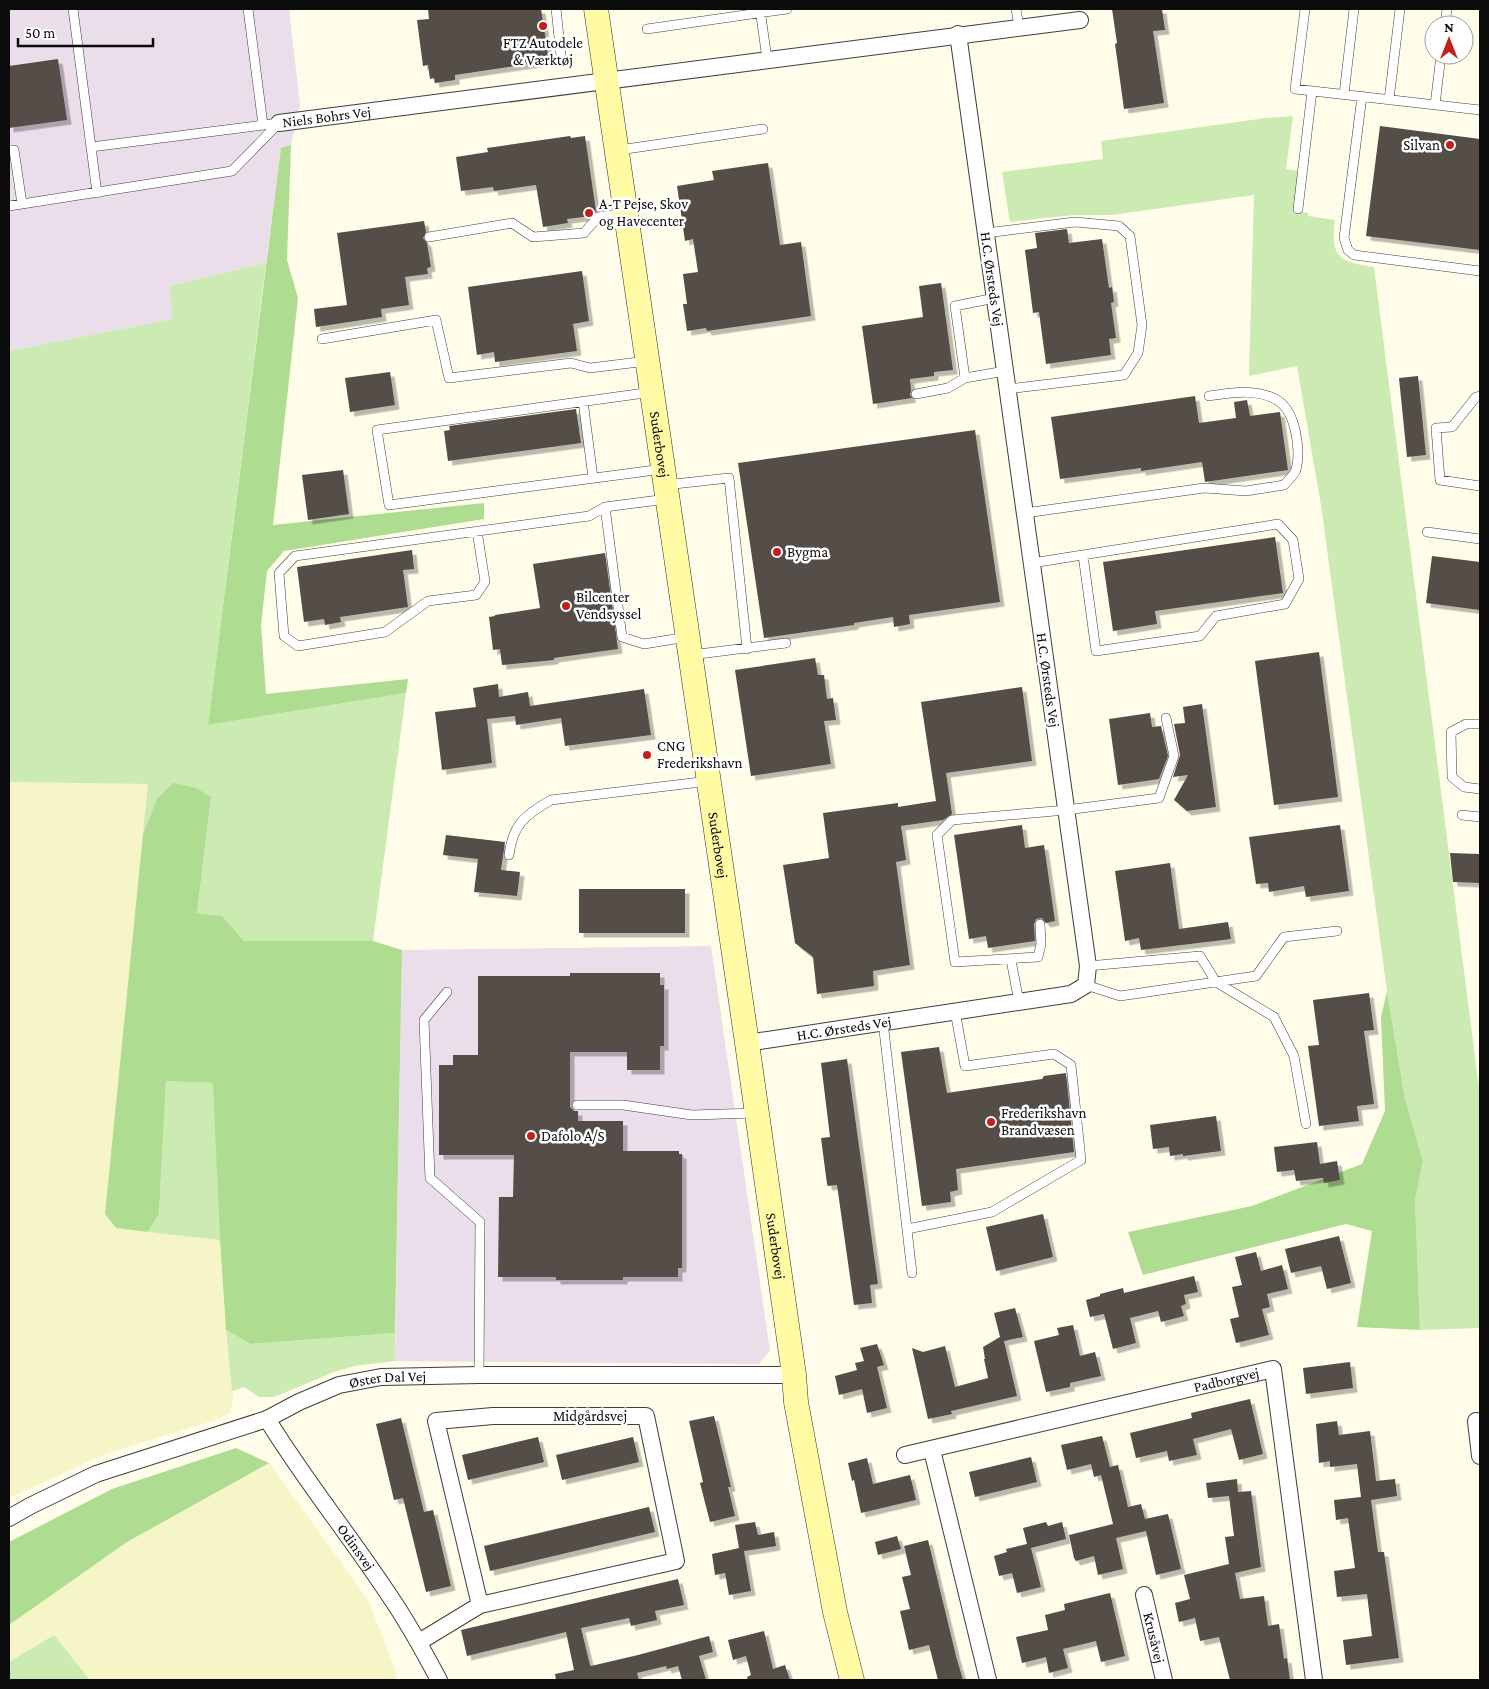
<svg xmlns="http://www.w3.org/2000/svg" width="1489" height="1689" viewBox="0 0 1489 1689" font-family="'Crimson Pro',serif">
  <defs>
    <filter id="shadow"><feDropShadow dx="4.5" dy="4.5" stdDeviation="0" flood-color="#0004"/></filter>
  </defs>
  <rect width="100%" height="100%" fill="#fffce9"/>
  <!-- industrial -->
  <path fill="#ebdeeb" d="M9,9H289L300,105L291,145L281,148L266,263L169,286L174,319L9,351Z
    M711,946L770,1351L759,1364L395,1361L402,950Z"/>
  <!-- farmland -->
  <path fill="#f6f5c8" d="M9,782L149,784L116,1228L220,1240L226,1330L233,1398L230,1413L219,1419L105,1454L9,1498Z
    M269,1463L368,1600L395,1669L396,1680H9V1625L127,1542Z"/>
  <!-- green -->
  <path fill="#ccebb2" d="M1293,116L1286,169L1299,171L1294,211L1308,213V216L1335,220C1330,257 1339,262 1374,267L1480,1096V1328L1420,1330L1415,1200L1423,1161L1405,1099L1387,991L1321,505L1297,366L1249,376L1254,195L1112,215H1073L1010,222L1002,172L1103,159L1101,141L1266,118Z
    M266,263L208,725L406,693L373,941H244L222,916L197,913L211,797L157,799L143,834L148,784L9,782V351L173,319L169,286Z
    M166,1081L214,1083L220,1240L148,1232L159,1214Z
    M226,1330L251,1344L395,1333V1361L354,1366L334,1372L274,1397H259L244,1387L232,1391Z
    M54,1635L90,1680H9V1662Z"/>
  <!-- forest -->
  <path fill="#aedc90" d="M291,145L287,260L298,298L273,525L484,503V519L284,551L267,571L261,625L266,694L408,679L406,693L208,725L281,148Z
    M173,783L196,788L211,797L197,913L222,916L244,941H373L402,950L395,1333L251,1344L226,1330L220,1240L213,1083L166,1081L159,1214L148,1232L116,1228L105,1214L143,834L157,799Z
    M1387,991L1405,1099L1423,1161L1415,1200L1420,1330L1357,1327L1372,1231L1346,1224L1143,1275L1128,1232L1252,1206L1362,1164L1385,1111L1381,1017Z
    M236,1448L269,1463L127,1542L9,1625V1542L112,1489Z"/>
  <!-- building -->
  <path fill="#544d47" filter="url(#shadow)" d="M428,9H541L549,61L455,75V80L435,83L434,78L430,79L428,65L423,66L417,20L429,19Z
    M1112,9H1162L1165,30L1153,31L1164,103L1124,109L1115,44L1117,43Z
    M58,59L67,120L9,128V66Z
    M1380,126L1480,139V250L1366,236Z
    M570,136L571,138L585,136L596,211L591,216L567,219L568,223L543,227L536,185L494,191L493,187L461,191L456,157L488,152L487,148Z
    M768,163L780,245L801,242L811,316L707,331L706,328L687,331L683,304H687L683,274L698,272L693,239L685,241L677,186L714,180L712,171Z
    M424,221L426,232L423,238L427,243L431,267L427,268L428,274L405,277L409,305L381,309L382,317L316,327L314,309L347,305L337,233Z
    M1067,229L1069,243L1102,239L1109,288L1112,287L1114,302L1111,303L1116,338L1109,339L1111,355L1046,364L1039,312L1033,313L1025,250L1037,248L1035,233Z
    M582,271L589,321L573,324L577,351L495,362L494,352L477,355L468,287Z
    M941,283L953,370L934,372V376L910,379L911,390L910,395L912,398L873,404L862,326L923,317L919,286Z
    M390,372L395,405L350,412L345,378Z
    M1418,376L1426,455L1407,457L1399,378Z
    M1195,396L1199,423L1236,418L1234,402L1247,400L1250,416L1280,412L1288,470L1205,482L1202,462L1141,471V468L1060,479L1051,417Z
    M576,409L581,443L448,461L444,431L450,430L449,426Z
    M975,430L1000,602L909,615L910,624L894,627L893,617L854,623V625L764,638L738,463Z
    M343,470L349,514L308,520L302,475Z
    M1275,537L1283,593L1155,611L1157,624L1113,631L1103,562Z
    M412,550L414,569L403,570L408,607L340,617L341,622L325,625L324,619L304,622L297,567Z
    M605,553L618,649L554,658V660L502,665L500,649L493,650L489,617L495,616V615L540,608L533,564Z
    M1432,556L1480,562V610L1426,603Z
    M1319,652L1338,797L1274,805L1255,661Z
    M815,658L818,675H824L827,699L833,698L836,720L824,721L831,764L751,776L735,670Z
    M498,684L499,697L528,692L530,706L644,689L651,735L565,746L561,718L516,725L515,716L487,719L492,763L442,770L435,712L476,707L473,688Z
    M1022,687L1032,761L946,773L952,814L943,820L901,826L906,860L896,862L910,965L873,971L874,986L817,994L813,957L795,943L783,865L829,858L823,813L898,803V807L936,801L921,702Z
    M1202,704L1216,807L1187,811L1174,800L1188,775L1173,777L1180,755L1174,724L1185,723L1183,707Z
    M1150,713L1152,727L1161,726L1168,756L1159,779L1118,785L1109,719Z
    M1022,825L1025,848L1044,845L1055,921L1046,923L1042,918L1036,919L1034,924L1035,941L988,948L986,936L969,939L954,835Z
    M1340,825L1349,891L1306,897L1304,886L1269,892L1268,883L1256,884L1249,837Z
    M446,835L505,842L501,870L520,872L517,896L474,892L478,859L443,855Z
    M1450,853L1480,854V883L1453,882Z
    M1170,863L1179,929L1228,922L1231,939L1141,950L1139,938L1125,941L1115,871Z
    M579,889H685V933H579Z
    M570,973H660V985H664V1046H660V1070H627V1052H570V1107L574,1111H578V1121H623V1151H679V1154H682V1268H678V1277H623V1280H556V1277H498L499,1197H513L514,1155H439V1065H453V1055H478V976H570Z
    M1369,993L1374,1030L1364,1031L1374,1104L1357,1106L1359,1121L1319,1126L1308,1046L1319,1045L1313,1000Z
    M939,1047L947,1093L1042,1079L1044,1076L1066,1073L1074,1152L956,1169L958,1190L950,1192L951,1202L922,1206L901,1052Z
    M847,1059L878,1284L870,1285L872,1303L854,1305L837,1185L828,1186L827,1184L821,1138L830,1137L821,1063Z
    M1216,1116L1221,1151L1183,1156V1154L1170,1156L1169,1147L1153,1149L1150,1125Z
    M1317,1142L1320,1164L1337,1161L1340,1180L1324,1183L1323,1178L1296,1181L1294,1170L1277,1172L1274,1147Z
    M1043,1214L1053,1257L996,1271L986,1227Z
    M1339,1236L1351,1283L1327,1289L1321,1266L1291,1273L1285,1249Z
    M1256,1252L1261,1271L1282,1265L1288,1289L1267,1294L1270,1307L1262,1309L1269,1335L1236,1343L1230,1319L1239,1317L1232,1287L1242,1285L1235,1257Z
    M1194,1276L1198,1292L1184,1295L1186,1304L1181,1306L1184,1316L1161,1322L1158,1311L1130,1318L1136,1343L1113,1349L1104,1314L1090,1317L1086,1300L1100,1296V1294L1123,1288L1124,1293Z
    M1015,1308L1023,1337L1004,1341L1017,1396L951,1411L952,1414L928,1419L912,1348L923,1352L945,1346L955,1387L988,1378L984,1359H985L983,1347L1000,1337L994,1313Z
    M1073,1325L1080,1356L1095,1352L1101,1376L1070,1383V1387L1046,1392L1034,1341L1059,1335L1057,1328Z
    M877,1344L884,1365L877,1367L887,1408L867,1413L862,1389L839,1395L835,1376L857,1370L855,1363L864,1361L860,1348Z
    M1350,1362L1353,1388L1306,1394L1303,1368Z
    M1250,1399L1263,1454L1239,1460L1231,1429L1193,1439L1197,1455L1169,1461L1167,1451L1136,1458L1130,1433L1192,1418L1191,1413Z
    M714,1416L731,1487H728L735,1516L710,1522L700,1483L703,1482L689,1421Z
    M401,1418L424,1512L433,1510L451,1586L426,1592L403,1498L394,1500L376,1424Z
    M1337,1421L1339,1435L1370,1431L1376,1481L1395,1479L1397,1496L1371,1500L1378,1552H1384L1399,1658L1346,1665L1343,1640L1372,1636L1367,1594L1337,1597L1334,1571L1355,1568L1348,1518L1336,1520L1334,1500L1361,1497L1357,1464L1330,1467V1461L1319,1463L1316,1424Z
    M1102,1436L1110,1467L1118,1465L1128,1507L1141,1504L1145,1519L1168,1514L1181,1569L1156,1575L1146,1531L1116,1538L1123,1569L1098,1575L1094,1556L1076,1561L1074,1558L1069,1535L1113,1524L1101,1475L1094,1477L1091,1464L1067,1470L1061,1445Z
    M538,1437L544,1462L468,1480L462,1455Z
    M633,1437L639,1462L562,1480L556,1455Z
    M1031,1457L1037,1482L975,1497L969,1472Z
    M867,1458L873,1484L910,1475L916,1500L861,1513L854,1480L852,1481L848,1463Z
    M1237,1479L1238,1492L1251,1491L1261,1567L1235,1573L1240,1599L1264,1596L1268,1626L1279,1624L1284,1659L1287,1658L1290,1680H1230L1219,1637L1200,1641L1195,1618L1179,1622L1175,1603L1190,1599L1184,1575L1229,1564L1225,1537L1234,1536L1229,1496L1208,1498L1206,1483Z
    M649,1507L655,1532L490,1571L484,1546Z
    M755,1522L758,1535L774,1532L776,1546L744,1551L751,1591L729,1595L725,1573L715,1575L712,1554L739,1548L735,1525Z
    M1046,1522L1048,1526L1062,1522L1066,1539L1031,1548L1041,1587L1017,1593L1012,1573L999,1576L994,1556L1007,1552L1006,1549L1027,1544L1023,1528Z
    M897,1536L901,1549L878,1555L875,1542Z
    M928,1540L956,1656L963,1680H938L929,1645L909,1650L900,1611L910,1609L902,1577L911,1575L904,1546Z
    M678,1579L684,1605L655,1611L657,1620L631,1626L629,1618L581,1628L590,1665L591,1666L638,1655L709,1636L713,1652L699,1656L706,1680H682L678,1666L667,1669L666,1666L637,1673L639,1680H556L555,1674L574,1670L566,1632L467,1656L461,1630Z
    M1110,1593L1125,1656L1101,1662L1096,1641L1063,1649L1068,1668L1049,1673L1046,1657L1022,1663L1016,1637L1048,1630L1045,1615L1065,1610L1064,1604Z
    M764,1631L773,1669L785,1665L790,1680H748L747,1677L751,1675L746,1656L733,1660L728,1640Z"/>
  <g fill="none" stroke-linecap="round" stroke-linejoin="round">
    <!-- lane casing -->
    <g stroke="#3e3e3e" stroke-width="10">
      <path id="lane" d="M73,9L97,193
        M248,9L263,125
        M556,9L561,56
        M760,9L767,59
        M1016,9L1019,27
        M1305,9L1295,89L1480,110
        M1445,25L1447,9
        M647,29L787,9
        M1344,94L1354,9
        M1362,96L1344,238L1348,250L1354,255L1480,271
        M1389,100L1400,9
        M1435,105L1441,55
        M91,147L279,123
        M9,150H14L22,204
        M619,150L763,129
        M9,206L232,171L279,123
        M1298,209L1312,91
        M986,233L1075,222L1119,226L1130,236L1142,325L1138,353L1124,375L1007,389
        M429,237L512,223L533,237L584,233L598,217L625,213
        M322,339L436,320L449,378L571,363L590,368L647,361
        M965,378L955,306L995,298
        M652,392L377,430L389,505L663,469
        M916,394L948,388L965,378L1005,371
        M1480,396L1476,397L1452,427L1436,428L1440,480L1480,486
        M583,401L593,478
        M665,485L729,478L747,649
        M605,507L622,637L644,644L687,637
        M1025,513L1204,488L1246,491L1284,485C1288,481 1294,475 1296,470C1301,450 1296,411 1277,400C1257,388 1230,393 1209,396
        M477,531L485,582L476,595L428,601L385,632L298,646L284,636L279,573L295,556L589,516L605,507L667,499
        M1427,532L1480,539
        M1032,563L1278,524L1293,540L1299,579L1285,604L1216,616L1200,636L1096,651L1083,555
        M691,655L786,643
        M1480,724H1466L1451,732L1452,777L1464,787L1480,789
        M1462,815L1480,817
        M509,855C513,824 525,815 551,800L709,781
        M1040,924L1041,944L1038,957L955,962L937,835L952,820L1066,810L1159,798L1174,756L1166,718
        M1011,960L1019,1002
        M1088,966L1200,956L1216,982L1274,1017L1294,1056L1306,1124
        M1086,985L1120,996L1256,976L1284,937L1337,931
        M447,992L424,1020L430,1178L480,1222L479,1375
        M883,1022L912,1273
        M577,1105H623L692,1115L756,1113
        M907,1229L992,1212L1081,1160L1071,1065L1054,1054L965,1066L955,1011"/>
    </g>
    <!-- street casing -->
    <g stroke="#3e3e3e" stroke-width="18">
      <g id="street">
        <path id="s1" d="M279,123L1080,20"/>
        <path id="s2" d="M747,1043L1071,994L1086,985L1088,966L958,34"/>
        <path id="s3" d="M267,1419C305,1481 351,1537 391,1598C409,1624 424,1652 439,1680"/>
        <path d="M1476,1421L1480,1456"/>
        <path d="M932,1450L988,1680"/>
        <path id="s4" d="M905,1455L1273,1369L1314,1680"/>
        <path id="s5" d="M9,1518L30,1506L96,1474L267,1419L299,1402L339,1385L381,1377L479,1375H794"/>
        <path id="s6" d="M1144,1595L1164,1680"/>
        <path d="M419,1642L480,1605L676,1561L646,1416H493L436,1421L480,1605"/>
      </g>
    </g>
    <!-- secondary casing -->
    <g stroke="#2d2d2d" stroke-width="25">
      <g id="secondary">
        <path id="s7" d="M596,9L747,1043L794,1375L796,1402L835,1612L852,1680"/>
      </g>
    </g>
    <!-- lane -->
    <use href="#lane" stroke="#fff" stroke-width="9"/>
    <!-- street -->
    <use href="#street" stroke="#fff" stroke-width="16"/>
    <!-- secondary -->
    <use href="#secondary" stroke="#fffba4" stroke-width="24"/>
  </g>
  <!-- markers -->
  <g fill="#c2201d" stroke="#fff" stroke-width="2">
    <circle cx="543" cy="26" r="5"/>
    <circle cx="1450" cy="145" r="5"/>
    <circle cx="589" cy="213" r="5"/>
    <circle cx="777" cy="552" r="5"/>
    <circle cx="566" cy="606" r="5"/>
    <circle cx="647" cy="755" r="5"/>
    <circle cx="991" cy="1122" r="5"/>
    <circle cx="531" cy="1136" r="5"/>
  </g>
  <g text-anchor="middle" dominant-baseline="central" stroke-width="5" stroke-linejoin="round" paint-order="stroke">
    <!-- poi labels -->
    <g font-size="15" fill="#0b0b0b" stroke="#fff" text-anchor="start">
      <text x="543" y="43" text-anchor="middle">FTZ Autodele<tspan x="543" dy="17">&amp; Værktøj</tspan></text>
      <text x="1440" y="145" text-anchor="end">Silvan</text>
      <text x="599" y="204">A-T Pejse, Skov<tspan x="599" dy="17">og Havecenter</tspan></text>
      <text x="787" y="552">Bygma</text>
      <text x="576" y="597">Bilcenter<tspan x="576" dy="17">Vendsyssel</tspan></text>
      <text x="657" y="746">CNG<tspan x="657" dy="17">Frederikshavn</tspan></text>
      <text x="1001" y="1113">Frederikshavn<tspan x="1001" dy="17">Brandvæsen</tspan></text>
      <text x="541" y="1136">Dafolo A/S</text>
    </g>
    <!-- street labels -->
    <g font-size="15" fill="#0b0b0b" stroke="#fff">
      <text stroke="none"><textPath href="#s1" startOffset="48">Niels Bohrs Vej</textPath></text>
      <text transform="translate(992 279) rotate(82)">H.C. Ørsteds Vej</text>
      <text stroke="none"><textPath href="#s7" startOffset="440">Suderbovej</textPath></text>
      <text transform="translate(1048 680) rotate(82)">H.C. Ørsteds Vej</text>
      <text stroke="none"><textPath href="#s7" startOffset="845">Suderbovej</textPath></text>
      <text stroke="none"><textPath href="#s2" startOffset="98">H.C. Ørsteds Vej</textPath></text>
      <text stroke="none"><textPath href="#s7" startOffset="1250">Suderbovej</textPath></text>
      <text stroke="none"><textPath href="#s5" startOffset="406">Øster Dal Vej</textPath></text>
      <text stroke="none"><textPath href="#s4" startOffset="330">Padborgvej</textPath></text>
      <text x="590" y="1416">Midgårdsvej</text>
      <text stroke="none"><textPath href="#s3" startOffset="156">Odinsvej</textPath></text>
      <text stroke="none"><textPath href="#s6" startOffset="44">Krusåvej</textPath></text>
    </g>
  </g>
  <!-- border -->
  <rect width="1489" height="1689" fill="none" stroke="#0b0b0b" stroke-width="20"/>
  <!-- north arrow -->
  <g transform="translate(1449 40)"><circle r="24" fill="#ffffff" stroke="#9d9d9d"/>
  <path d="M0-4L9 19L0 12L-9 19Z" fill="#c2201d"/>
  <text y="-8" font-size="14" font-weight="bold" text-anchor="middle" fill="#0b0b0b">N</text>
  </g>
  <!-- scale -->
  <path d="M18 38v8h135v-8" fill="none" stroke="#0b0b0b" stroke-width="2.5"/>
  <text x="25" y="38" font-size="15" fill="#0b0b0b" stroke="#ffffff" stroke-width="4" paint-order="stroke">50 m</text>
</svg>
